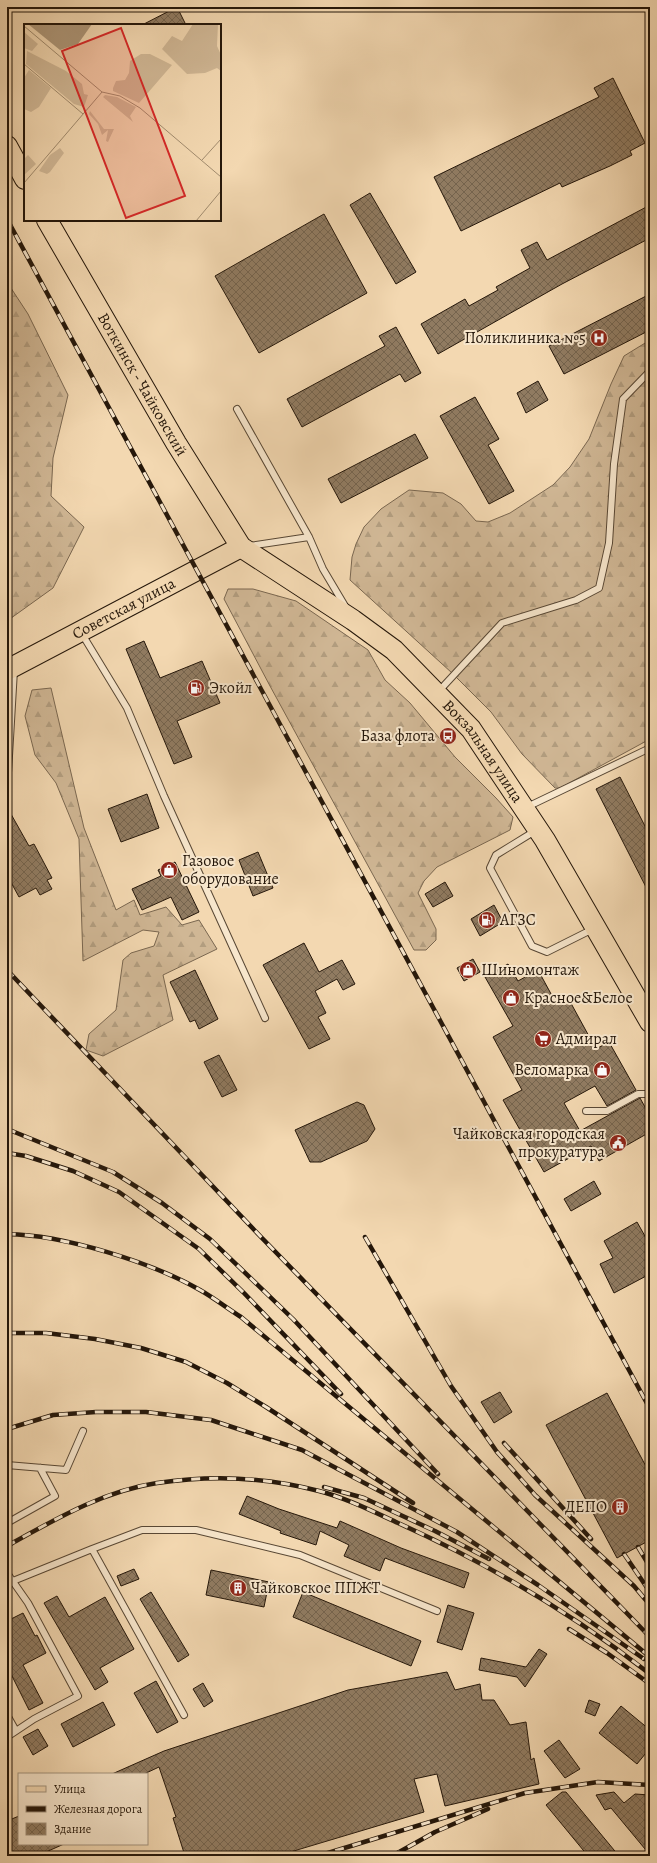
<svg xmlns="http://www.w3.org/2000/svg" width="657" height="1863" viewBox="0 0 657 1863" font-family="Alegreya,serif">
  <defs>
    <pattern id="forest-firs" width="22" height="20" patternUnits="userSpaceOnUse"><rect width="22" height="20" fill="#d0b795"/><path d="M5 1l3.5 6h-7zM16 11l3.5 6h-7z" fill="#b29d7f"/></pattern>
    <pattern id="building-cross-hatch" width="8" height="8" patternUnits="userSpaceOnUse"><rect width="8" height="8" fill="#907b61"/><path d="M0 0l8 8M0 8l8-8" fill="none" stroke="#75644e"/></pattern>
  </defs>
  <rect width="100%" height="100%" fill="#f3d8b1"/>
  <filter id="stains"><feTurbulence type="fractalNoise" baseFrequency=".005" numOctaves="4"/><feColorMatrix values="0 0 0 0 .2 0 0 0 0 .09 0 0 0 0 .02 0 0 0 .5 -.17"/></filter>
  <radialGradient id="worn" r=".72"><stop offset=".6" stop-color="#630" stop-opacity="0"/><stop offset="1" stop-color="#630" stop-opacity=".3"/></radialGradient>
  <!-- forest -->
  <path fill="url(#forest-firs)" stroke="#7a6750" d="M7,282L28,314L68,395L53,458L51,496L84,527L53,588L7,621Z
    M650,340V739L560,788H555L522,754L491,712L452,673L350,580L352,557L356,544L364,527L381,509L409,490L443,493L461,504L476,521L488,522L510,513L553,485L570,467L589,439L611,384L624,356Z
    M228,589H253L296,601L368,650L385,680L410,703L455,757L496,798L513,817L510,830L437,867L424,881L418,893L436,929V940L426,950H414L270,686L224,599Z
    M51,688L84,828L116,910L134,900L140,915L166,907L182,925L199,920L217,949L163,975L173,1020L103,1056L86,1050L89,1034L116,1010L123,960L131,953L154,946L159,932L143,930L83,961L79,839L56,783L35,755L25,716L32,690Z"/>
  <!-- building -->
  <path fill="url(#building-cross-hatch)" stroke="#25170a" d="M177,7L186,25H142Z
    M613,78L645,143L630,151L632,155L610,166L562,187L560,183L461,231L434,177L599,97L594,88Z
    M370,193L416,272L396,284L350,205Z
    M650,205V238L562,284L438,354L421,324L465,299L469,306L498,290L496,287L530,268L521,250L537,242L547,260Z
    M324,214L367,293L259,353L215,276Z
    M650,294V330L564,374L549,346Z
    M396,327L421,373L405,382L400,374L302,427L287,399L385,346L379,336Z
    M538,381L548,400L526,413L517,393Z
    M475,397L499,439L488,445L514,491L489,504L440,416Z
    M415,434L428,458L341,503L328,479Z
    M144,641L160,678L202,661L220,703L177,721L192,757L174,764L126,649Z
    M620,777L650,836V895L596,789Z
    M147,794L159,828L121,842L108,809Z
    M7,807L29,846L34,844L52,878L47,880L52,889L40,895L36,888L19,897L7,875Z
    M258,852L273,888L253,896L239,860Z
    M175,862L199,912L182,920L171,897L142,910L132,889L161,876L158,870Z
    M445,882L453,896L433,907L425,894Z
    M494,905L503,922L480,936L471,919Z
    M304,943L319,972L342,960L355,984L343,990L337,979L315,991L326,1013L318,1017L330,1039L309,1049L263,965Z
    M473,959L480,972L464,981L457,968Z
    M508,964L518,981L538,970L556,1003L567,996L596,1049L609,1042L636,1090L607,1106L595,1086L564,1103L580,1131L640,1098L650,1116V1132L599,1161L591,1146L544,1172L503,1100L522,1090L493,1037L513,1026L485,977Z
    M195,970L218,1019L199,1029L195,1020L190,1022L170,982Z
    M219,1055L237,1090L222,1097L204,1062Z
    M357,1102L364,1105L375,1129L367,1141L321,1162H310L295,1130Z
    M594,1181L601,1194L571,1211L564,1199Z
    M637,1222L650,1245V1274L614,1293L600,1264L613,1258L604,1241Z
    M500,1392L512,1412L494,1423L481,1402Z
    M607,1393L650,1474V1540L617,1558L546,1425Z
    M247,1496L279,1509L337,1528L340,1521L401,1548L469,1573L464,1588L385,1558L380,1571L344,1556L349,1545L320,1531L316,1545L280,1533L281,1531L239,1514Z
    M134,1569L139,1579L121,1586L117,1576Z
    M211,1570L269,1582L264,1607L206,1595Z
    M151,1592L189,1655L178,1662L140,1599Z
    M303,1592L421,1641L411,1666L293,1617Z
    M57,1596L69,1617L105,1597L134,1649L100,1668L108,1682L95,1690L44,1603Z
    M448,1605L474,1613L462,1650L437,1642Z
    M23,1613L35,1636L37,1635L46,1653L23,1665L43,1703L29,1710L7,1666V1621Z
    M539,1649L547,1654L525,1687L517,1677L479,1670L481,1658L526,1667Z
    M447,1672L455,1690L480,1684L482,1700H494L510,1725L526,1722L531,1760L534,1758L539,1784L445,1806L437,1774L414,1779L424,1812L277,1856H185L173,1818L176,1817L159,1767L144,1774H112L164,1751L348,1690Z
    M156,1681L178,1722L157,1733L134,1693Z
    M203,1683L213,1701L204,1707L193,1689Z
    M589,1700L600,1704L595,1716L585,1712Z
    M103,1702L115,1725L73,1747L61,1724Z
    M621,1706L650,1730V1748L637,1764L599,1733Z
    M38,1729L48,1746L33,1755L23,1737Z
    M559,1740L580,1769L565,1778L544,1751Z
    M562,1792H566L619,1856H588L546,1805Z
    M614,1792L624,1803L635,1794L650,1795V1855L611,1808L605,1810L596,1795Z
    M19,1816V1844H64L37,1856H7V1821Z"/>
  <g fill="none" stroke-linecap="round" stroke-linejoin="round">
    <!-- lane casing -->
    <g stroke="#584734" stroke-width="8">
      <path id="lane" d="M237,409L309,537L323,569L345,606
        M249,546L309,537
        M82,634L127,708L164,796L265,1018
        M438,692L502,623L576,600L599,588L609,543L614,464L623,399L650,371
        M7,790L14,670
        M527,807L650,748
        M535,831L496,855L490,868L532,946L547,952L593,929
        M586,1111H607L638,1094H647
        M7,1465L66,1470L83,1431
        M7,1523L55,1496L40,1468
        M92,1549L142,1530H196L300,1555L437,1611
        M7,1573L28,1603L78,1696L34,1719L7,1737
        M13,1581L92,1549L184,1715
        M7,1715L16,1731"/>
    </g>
    <!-- primary casing -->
    <g stroke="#25170a" stroke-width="22">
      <g id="primary">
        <path d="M7,146L25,179"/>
        <path id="s1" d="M47,220L176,443L241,547L353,620L394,650L471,729L545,840L650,1022"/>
        <path id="s2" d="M7,670L241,547"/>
      </g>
    </g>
    <!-- lane -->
    <use href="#lane" stroke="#f7e6cc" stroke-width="6"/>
    <!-- primary -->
    <use href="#primary" stroke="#f3d8b1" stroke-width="20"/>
    <!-- rail casing -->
    <g stroke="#25170a" stroke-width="4.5">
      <path id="rail" d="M7,219L650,1409
        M7,970L261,1237L650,1637
        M7,1129L113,1172L162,1203L210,1239L293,1319L438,1474
        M7,1153L26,1156L73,1171L119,1192L199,1249L244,1293L341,1394
        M7,1234C64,1235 151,1262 200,1290C214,1298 227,1308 241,1317L650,1657
        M365,1237L451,1386L497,1452L535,1495L634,1586L650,1605
        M7,1333H46L95,1339L141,1348L186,1362L227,1383L266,1407L413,1503
        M7,1429L53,1415L96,1412H146L211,1420L302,1450L457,1532L538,1585L644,1659
        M504,1443L591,1539
        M324,1487L364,1498L435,1531L489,1559
        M7,1546C54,1520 103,1491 157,1483C211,1475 266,1477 319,1491C346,1498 372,1511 398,1523C487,1563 573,1614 650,1674
        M638,1547L650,1567
        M624,1554L650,1592
        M569,1629L607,1653L650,1684
        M318,1856L525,1793L598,1782L650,1785
        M392,1856L435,1832L488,1809"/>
    </g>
    <!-- rail -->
    <use href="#rail" stroke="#f7e6cc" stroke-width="3" stroke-dasharray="9" stroke-linecap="butt"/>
  </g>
  <!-- icons -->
  <defs>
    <g id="hospital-disc" transform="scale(0.9)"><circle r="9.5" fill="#8f2418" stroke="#f7e6cc"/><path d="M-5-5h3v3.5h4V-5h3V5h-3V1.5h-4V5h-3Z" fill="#fff"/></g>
    <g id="fuel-disc" transform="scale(0.9)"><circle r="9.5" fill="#8f2418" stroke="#f7e6cc"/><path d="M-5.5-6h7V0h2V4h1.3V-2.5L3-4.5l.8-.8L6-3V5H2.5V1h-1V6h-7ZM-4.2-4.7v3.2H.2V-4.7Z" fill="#fff"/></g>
    <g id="bus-disc" transform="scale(0.9)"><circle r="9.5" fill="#8f2418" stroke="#f7e6cc"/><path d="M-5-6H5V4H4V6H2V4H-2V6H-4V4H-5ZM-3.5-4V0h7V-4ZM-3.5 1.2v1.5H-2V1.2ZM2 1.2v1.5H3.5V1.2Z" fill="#fff"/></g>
    <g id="shop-disc" transform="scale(0.9)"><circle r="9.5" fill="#8f2418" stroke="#f7e6cc"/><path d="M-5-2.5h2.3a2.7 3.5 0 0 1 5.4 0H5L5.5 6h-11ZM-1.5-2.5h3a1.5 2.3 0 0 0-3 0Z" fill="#fff"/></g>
    <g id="supermarket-disc" transform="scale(0.9)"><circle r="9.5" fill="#8f2418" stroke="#f7e6cc"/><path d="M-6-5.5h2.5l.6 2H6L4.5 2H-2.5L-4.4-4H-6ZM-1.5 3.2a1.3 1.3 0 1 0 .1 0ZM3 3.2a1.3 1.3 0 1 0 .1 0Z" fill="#fff"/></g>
    <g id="civic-disc" transform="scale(0.9)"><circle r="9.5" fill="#8f2418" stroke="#f7e6cc"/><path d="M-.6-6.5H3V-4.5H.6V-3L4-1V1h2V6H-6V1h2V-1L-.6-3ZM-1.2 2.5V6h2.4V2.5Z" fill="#fff"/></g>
    <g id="building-disc" transform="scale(0.9)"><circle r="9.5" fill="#8f2418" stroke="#f7e6cc"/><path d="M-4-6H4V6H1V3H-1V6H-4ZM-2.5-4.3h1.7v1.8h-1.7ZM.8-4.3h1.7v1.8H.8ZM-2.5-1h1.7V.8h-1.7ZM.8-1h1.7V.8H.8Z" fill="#fff"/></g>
  </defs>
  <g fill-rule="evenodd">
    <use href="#hospital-disc" x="599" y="338"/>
    <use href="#fuel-disc" x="196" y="688"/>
    <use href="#bus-disc" x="448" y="736"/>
    <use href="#shop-disc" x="169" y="870"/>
    <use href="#fuel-disc" x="487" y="920"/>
    <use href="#shop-disc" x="468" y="970"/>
    <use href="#shop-disc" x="511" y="998"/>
    <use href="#supermarket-disc" x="543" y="1039"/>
    <use href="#shop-disc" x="602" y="1070"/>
    <use href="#civic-disc" x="618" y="1143"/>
    <use href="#building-disc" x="620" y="1507"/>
    <use href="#building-disc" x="238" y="1588"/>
  </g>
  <g text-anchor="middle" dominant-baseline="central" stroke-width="4" stroke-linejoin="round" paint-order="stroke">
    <!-- poi labels -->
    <g font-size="16" fill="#25170a" stroke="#f7e6cc" text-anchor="start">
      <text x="586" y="338" text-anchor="end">Поликлиника №5</text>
      <text x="209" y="688">Экойл</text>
      <text x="435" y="736" text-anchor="end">База флота</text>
      <text x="182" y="861">Газовое<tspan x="182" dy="18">оборудование</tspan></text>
      <text x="500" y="920">АГЗС</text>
      <text x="481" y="970">Шиномонтаж</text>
      <text x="524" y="998">Красное&amp;Белое</text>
      <text x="556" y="1039">Адмирал</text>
      <text x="589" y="1070" text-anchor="end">Веломарка</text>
      <text x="605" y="1134" text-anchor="end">Чайковская городская<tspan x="605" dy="18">прокуратура</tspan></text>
      <text x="607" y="1507" text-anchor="end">ДЕПО</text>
      <text x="251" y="1588">Чайковское ППЖТ</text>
    </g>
    <!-- street labels -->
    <g font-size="16" fill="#25170a" stroke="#f7e6cc">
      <text stroke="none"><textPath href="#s1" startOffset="190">Воткинск - Чайковский</textPath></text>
      <text stroke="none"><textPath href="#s2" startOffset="132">Советская улица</textPath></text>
      <text stroke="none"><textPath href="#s1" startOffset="700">Вокзальная улица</textPath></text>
    </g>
  </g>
  <!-- overview -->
  <g transform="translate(24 24)">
    <rect width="197" height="197" fill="#f3d8b1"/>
    <path d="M0,8L14,20L8,27L0,24Z" fill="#d0b795"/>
    <path d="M169,0H194L193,22L197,31V47L193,44L181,49L163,50L138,25L148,12L158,17ZM3,27L42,47L58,60L60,70L64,71L60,83L50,80L2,40ZM117,30H126L148,41L115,79L89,67V64L92,57L101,56L105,49L106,37ZM5,46L27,64L15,83L7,88L0,85V54ZM81,71L93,73L112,83L106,92L109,98L79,73ZM66,87L80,105H90L84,118L82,117L84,106L78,111L74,100L65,90ZM36,124L40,129L26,148L23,150L15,147L26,131ZM4,131L12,140L0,151V135Z" fill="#d0b795"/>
    <path d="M4,0H68L54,20L36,26Z" fill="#ad9678"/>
    <path fill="none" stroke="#a18b6e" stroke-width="1" d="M0,2L78,68L96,72L116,84L197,153M0,40L59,90M178,136L197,115M0,159L78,68M172,197L197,167"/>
    <path fill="#d62828" fill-opacity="0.15" stroke="#d62828" stroke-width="2" d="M97,4L161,172L102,194L38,27Z"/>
    <rect width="197" height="197" fill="none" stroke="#25170a" stroke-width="2"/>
  </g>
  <!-- margin -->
  <rect width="657" height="1863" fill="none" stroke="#f3d8b1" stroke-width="24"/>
  <rect x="8" y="8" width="641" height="1847" fill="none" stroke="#25170a" stroke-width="2"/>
  <rect x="12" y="12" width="633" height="1839" fill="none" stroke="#25170a"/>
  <!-- legend -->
  <rect x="18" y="1773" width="130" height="72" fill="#f7e6cc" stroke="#a3937e"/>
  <rect x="26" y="1786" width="20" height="6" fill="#f3d8b1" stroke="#a3937e"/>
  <text x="54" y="1793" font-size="12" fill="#25170a">Улица</text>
  <rect x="26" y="1806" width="20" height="6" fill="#25170a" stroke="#a3937e"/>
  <text x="54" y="1813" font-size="12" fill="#25170a">Железная дорога</text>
  <rect x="26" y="1823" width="20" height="12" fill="url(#building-cross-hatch)" stroke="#a3937e"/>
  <text x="54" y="1833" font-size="12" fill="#25170a">Здание</text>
  <rect width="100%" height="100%" filter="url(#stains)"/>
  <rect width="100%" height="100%" fill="url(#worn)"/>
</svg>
